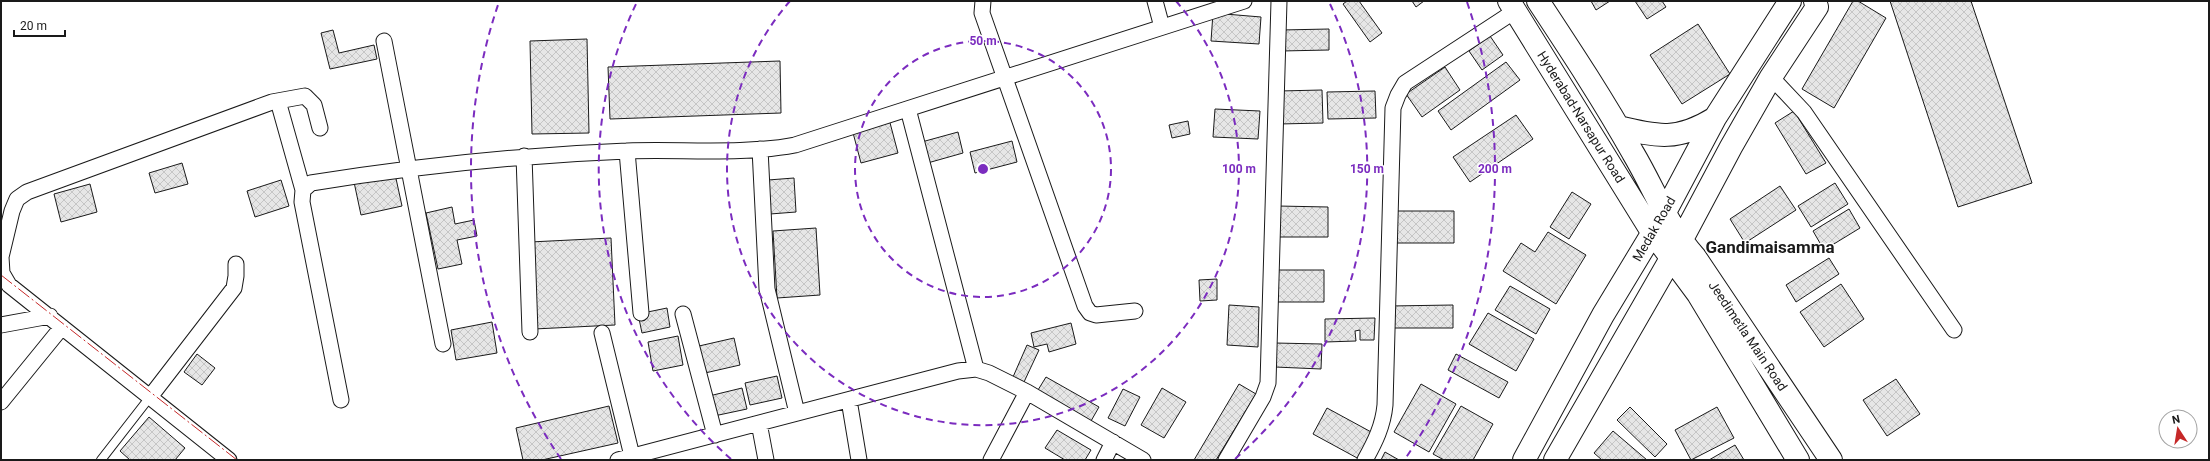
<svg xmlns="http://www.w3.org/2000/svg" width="2210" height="461" viewBox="0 0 2210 461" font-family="Roboto,sans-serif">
  <defs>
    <pattern id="building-cross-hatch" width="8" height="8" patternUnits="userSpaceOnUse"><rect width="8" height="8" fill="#e6e6e6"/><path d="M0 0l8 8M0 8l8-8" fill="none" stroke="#c5c5c5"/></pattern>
  </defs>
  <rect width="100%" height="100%" fill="#fff"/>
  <!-- building -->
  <path fill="url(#building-cross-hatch)" stroke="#1a1a1a" d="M1347,1H1359L1382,33L1370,42L1343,4Z
    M1412,1H1424L1416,7Z
    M1591,1H1610L1596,10Z
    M1635,1H1662L1666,7L1647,19Z
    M1853,1H1858L1886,18L1834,108L1802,89Z
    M1890,1H1971L2032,183L1958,207Z
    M1213,13L1261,17L1259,44L1211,41Z
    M1698,24L1730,74L1682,104L1650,55Z
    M1329,29V50L1281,51V30Z
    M333,30L339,53L374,45L377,59L330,69L321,33Z
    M1490,36L1503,55L1482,70L1469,51Z
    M587,39L589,133L532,134L530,41Z
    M780,61L781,113L610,119L608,67Z
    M1506,62L1520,80L1451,130L1438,111Z
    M1445,67L1460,90L1422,117L1406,94Z
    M1322,90L1323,123L1279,124V91Z
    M1375,91L1376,118L1328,119L1327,92Z
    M1215,109L1260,111L1258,139L1213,137Z
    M1794,111L1826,163L1806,174L1775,123Z
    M1516,115L1533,139L1470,182L1453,157Z
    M889,119L898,153L861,163L852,129Z
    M1188,121L1190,134L1172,138L1169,125Z
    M958,132L963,153L924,164L918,143Z
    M1012,141L1017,162L975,173L970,152Z
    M182,163L188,184L155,193L149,173Z
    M395,174L402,206L361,215L354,182Z
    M794,178L796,212L770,214L768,180Z
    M281,180L289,206L255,217L247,191Z
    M1835,183L1848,204L1811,227L1798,206Z
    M90,184L97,212L61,222L54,194Z
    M1780,186L1796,210L1745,243L1730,219Z
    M1572,192L1591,204L1569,239L1550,227Z
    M1278,206L1328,207V237H1278Z
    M452,207L455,224L474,220L477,236L457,240L462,264L438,269L426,213Z
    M1849,209L1860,228L1824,250L1813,231Z
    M1395,211H1454V243H1395Z
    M816,228L820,295L777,298L773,231Z
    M1548,232L1586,255L1556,304L1503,271L1521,243L1535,252Z
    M611,238L615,325L534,329L530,242Z
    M1829,258L1839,274L1796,302L1786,285Z
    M1276,270H1324V302H1275Z
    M1217,279V300L1200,301L1199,280Z
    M1841,284L1864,319L1824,347L1800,312Z
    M1510,286L1550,309L1536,334L1495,310Z
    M1229,305L1259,307L1258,347L1227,345Z
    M1453,305V328H1390V306Z
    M667,308L670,327L642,333L638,314Z
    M1488,313L1534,339L1516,371L1469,344Z
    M1375,318L1374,340H1360V330L1355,331L1356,341L1325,342V319Z
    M492,322L497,353L456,360L451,330Z
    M1071,323L1076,344L1049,352L1047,344L1034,347L1031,333Z
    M678,336L683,365L653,371L648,342Z
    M734,338L740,365L705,373L699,346Z
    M1275,343L1322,344L1321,369L1275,367Z
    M1027,345L1039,350L1024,382L1013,377Z
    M197,354L215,368L202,385L184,372Z
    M1456,354L1508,382L1499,398L1448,370Z
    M777,376L782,398L750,405L745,383Z
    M1046,377L1099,407L1091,421L1038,390Z
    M1896,379L1920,414L1887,436L1863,400Z
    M1239,384L1256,394L1216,460H1194Z
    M1421,384L1456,404L1429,452L1394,432Z
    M742,388L747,409L714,416L709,396Z
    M1162,388L1186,402L1164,438L1141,425Z
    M1123,389L1140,397L1125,426L1108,418Z
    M609,406L618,443L542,460H523L516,428Z
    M1461,406L1493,424L1473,460H1444L1433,454Z
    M1630,407L1667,444L1655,457L1617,420Z
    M1717,407L1734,438L1691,460L1675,430Z
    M1327,408L1373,433L1359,459L1313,434Z
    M149,417L185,448L175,460H130L120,451Z
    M1057,430L1091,450L1085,460H1065L1045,448Z
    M1613,431L1647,460H1602L1594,453Z
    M1735,445L1744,460H1709Z
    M1385,452L1399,460H1381Z"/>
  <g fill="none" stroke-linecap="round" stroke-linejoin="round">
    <!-- lane casing -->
    <g stroke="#1a1a1a" stroke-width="10">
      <path id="lane" d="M101,460L150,397"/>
    </g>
    <!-- street casing -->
    <g stroke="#1a1a1a" stroke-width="17">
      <path id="street" d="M983,1L982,13L1085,306L1090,313L1096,315L1135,311
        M1155,1L1162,27
        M384,41L443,344
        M1771,77L1804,112L1954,330
        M278,101L303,190
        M908,109L976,369
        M760,149L767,289L797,413
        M627,151L641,313
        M524,156L530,332
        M683,314L715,435
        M1,325L50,316
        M602,333L632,456
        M150,397L234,288L236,276V264
        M341,400L302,202L303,190L311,183C416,166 521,155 627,151C681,149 743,155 795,145L1244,1
        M849,400L859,460
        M1,402L62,327
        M759,423L766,460
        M229,460L9,285L2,273L1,257L12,211L17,199L27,192L272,102L305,96L314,105L320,128
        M618,460L958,371L976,369L989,373L1027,392L1143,460
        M991,460L1027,392
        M1104,460L1113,442
        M1226,460L1263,397L1268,383L1279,1
        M1365,460C1375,442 1383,426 1385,405L1393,108L1398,95L1405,83L1515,11"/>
    </g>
    <!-- primary casing -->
    <g stroke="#1a1a1a" stroke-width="24">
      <path id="primary" d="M1509,1L1652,232L1698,294L1798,460
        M1538,1C1571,51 1604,101 1633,153C1655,190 1666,224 1695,257L1831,460
        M1618,127C1658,137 1678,141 1715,118
        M1524,460L1603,315L1664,214L1715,118L1790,1
        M1555,460L1681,241L1731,147L1771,77L1817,7L1815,1"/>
    </g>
    <!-- lane -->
    <use href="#lane" stroke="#fff" stroke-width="8"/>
    <!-- street -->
    <use href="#street" stroke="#fff" stroke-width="15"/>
    <!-- primary -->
    <use href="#primary" stroke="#fff" stroke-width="22"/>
    <!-- power -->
    <path stroke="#c62828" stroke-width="1" stroke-dasharray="14 3 2 3" stroke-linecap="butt" d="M1,275L237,460"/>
  </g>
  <!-- distance rings -->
  <g fill="none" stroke="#7b2cbf" stroke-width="2" stroke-dasharray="7 5">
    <circle cx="983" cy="169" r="128"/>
    <path d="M1176 1A256 256 0 1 1 790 1"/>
    <path d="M731 459A384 384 0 0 1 636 4M1330 4A384 384 0 0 1 1235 459"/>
    <path d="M561 459A512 512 0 0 1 499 2M1467 2A512 512 0 0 1 1405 459"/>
  </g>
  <g text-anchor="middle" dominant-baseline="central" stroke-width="3" stroke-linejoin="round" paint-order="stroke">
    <!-- street labels -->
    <g font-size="13" fill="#1a1a1a" stroke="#fff">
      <text transform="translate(1581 117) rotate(58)">Hyderabad-Narsapur Road</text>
      <text transform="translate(1654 229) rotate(-60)">Medak Road</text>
      <text transform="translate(1748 336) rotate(56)">Jeedimetla Main Road</text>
    </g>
    <!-- district labels -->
    <g font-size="17" font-weight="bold" fill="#1a1a1a" stroke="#fff">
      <text x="1770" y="247">Gandimaisamma</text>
    </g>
  </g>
  <circle cx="983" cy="169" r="6" fill="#7b2cbf" stroke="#fff" stroke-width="2"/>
  <g font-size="12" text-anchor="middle" font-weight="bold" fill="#7b2cbf" stroke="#fff" stroke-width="3" stroke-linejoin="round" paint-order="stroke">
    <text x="983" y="45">50 m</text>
    <text x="1239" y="173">100 m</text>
    <text x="1367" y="173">150 m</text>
    <text x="1495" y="173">200 m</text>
  </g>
  <!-- border -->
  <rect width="2210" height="461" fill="none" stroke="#1a1a1a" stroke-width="4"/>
  <!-- north arrow -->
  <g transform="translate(2178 429) rotate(348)"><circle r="19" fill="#ffffff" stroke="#a3a3a3"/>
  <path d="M0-3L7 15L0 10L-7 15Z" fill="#c62828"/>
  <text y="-6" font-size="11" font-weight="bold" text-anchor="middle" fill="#1a1a1a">N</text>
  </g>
  <!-- scale -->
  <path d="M14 30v6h51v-6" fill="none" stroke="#1a1a1a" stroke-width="2"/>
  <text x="20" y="30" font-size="12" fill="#1a1a1a" stroke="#ffffff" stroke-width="3" paint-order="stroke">20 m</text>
</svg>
